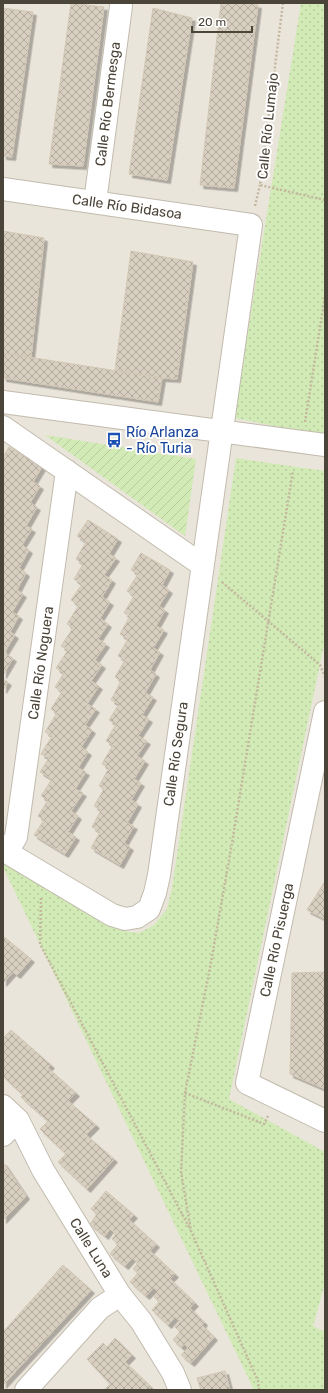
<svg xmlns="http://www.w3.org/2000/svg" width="328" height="1393" viewBox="0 0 328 1393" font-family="Rubik,sans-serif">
  <defs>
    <pattern id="grass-dots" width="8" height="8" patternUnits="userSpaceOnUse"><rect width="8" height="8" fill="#d2eab5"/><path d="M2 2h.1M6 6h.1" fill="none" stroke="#b6ca9c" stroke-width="1.8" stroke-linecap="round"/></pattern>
    <pattern id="garden-furrows" width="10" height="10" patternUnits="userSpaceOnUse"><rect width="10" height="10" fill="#d2eab5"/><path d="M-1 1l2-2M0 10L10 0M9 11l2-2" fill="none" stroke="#b6ca9c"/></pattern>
    <pattern id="building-cross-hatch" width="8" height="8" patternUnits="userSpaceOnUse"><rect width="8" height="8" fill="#d8cfc1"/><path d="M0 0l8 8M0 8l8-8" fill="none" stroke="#b1aa9e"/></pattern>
    <filter id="shadow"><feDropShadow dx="3.5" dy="3.5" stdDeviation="0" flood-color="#0004"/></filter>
  </defs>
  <rect width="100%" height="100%" fill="#f6f3ec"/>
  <!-- residential -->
  <path fill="#eae5da" d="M3,3H325V1390H3Z"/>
  <!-- grass -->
  <path fill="url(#grass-dots)" d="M301,3H325V436L234,418Z
    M236,458L325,471V640L229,1099L325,1152V1283L313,1326L325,1332V1390H254L3,867V861L123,931L139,933L154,925L167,909L172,888Z"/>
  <!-- garden -->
  <path fill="url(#garden-furrows)" d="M45,435L196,459L185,536Z"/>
  <!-- building -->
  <path fill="url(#building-cross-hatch)" stroke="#d3c7b4" filter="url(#shadow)" d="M71,3L104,7L83,166L49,164Z
    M221,3H250L258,5L234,188L200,185Z
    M3,8L33,12L12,157L3,156Z
    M153,8L192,18L167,180L129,174Z
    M3,231L44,238L31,357L3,353Z
    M131,251L193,262L177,379L162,378L115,370Z
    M3,353L162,378L158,402L3,378Z
    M9,447L42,467L33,482L40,486L30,503L37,507L26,526L32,529L22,545L29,550L19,568L26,573L17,590L23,594L12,612L19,616L10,632L15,635L4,653L13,658L3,675V457Z
    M88,520L118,539L109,554L116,558L104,575L112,580L102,597L110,602L100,618L108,624L98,639L106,644L95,660L102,665L91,681L99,686L87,704L96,709L85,725L92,730L81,747L88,752L78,768L86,772L75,789L83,793L71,811L78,816L68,832L76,837L65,854L34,835L44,820L38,816L48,800L41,796L52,779L40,772L49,758L41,754L52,736L45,732L57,713L51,709L62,692L55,687L64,673L56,668L68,650L61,646L73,628L67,624L79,605L71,600L82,584L74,579L83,564L76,559L86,542L77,536Z
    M141,553L170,570L162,585L169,590L159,606L165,610L156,626L164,630L153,648L160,652L150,670L156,674L145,693L153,697L142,715L149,719L138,736L147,741L137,756L145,761L134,779L141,783L131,800L138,804L127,823L134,826L124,843L130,847L120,865L91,848L100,832L92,827L101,810L94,806L104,789L99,786L109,768L102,764L113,745L106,741L116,724L109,720L119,704L111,700L121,681L115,677L125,660L118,656L128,639L120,634L130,616L124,613L134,596L127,591L138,574L131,570Z
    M3,679L8,682L3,690Z
    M325,881V919L307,910Z
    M3,936L31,959L17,975L13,972L3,983Z
    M325,972V1089L290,1074L292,973Z
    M11,1030L51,1065L48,1068L76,1093L68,1101L96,1125L86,1135L114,1159L87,1189L58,1162L66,1154L40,1129L48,1121L21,1097L23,1095L3,1076V1038Z
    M3,1162L26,1196L3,1220Z
    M106,1191L134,1215L129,1220L156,1244L150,1251L175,1274L170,1279L195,1303L190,1308L204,1322L202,1325L214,1337L191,1363L181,1355L188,1348L185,1344L181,1347L173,1340L180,1332L175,1327L180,1322L175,1317L168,1325L152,1310L159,1302L154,1297L158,1292L154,1288L146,1296L130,1282L138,1273L133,1269L138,1263L132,1258L125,1266L110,1254L118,1244L112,1239L116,1234L110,1229L105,1236L90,1224L97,1214L91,1209Z
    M63,1265L91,1290L3,1385V1332Z
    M115,1338L132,1355L125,1362L151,1387L148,1390H104L110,1384L87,1359L103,1343L107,1347Z
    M225,1371L230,1390H201L197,1378Z"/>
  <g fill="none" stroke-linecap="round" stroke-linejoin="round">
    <!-- street casing -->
    <g stroke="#c2bbae" stroke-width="24">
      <path id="street" d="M3,189L251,225L159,875L155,893L149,909L137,917L125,919L112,915L3,850
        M95,202L121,6
        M3,402L325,445
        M3,427L202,565
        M325,712L247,1083L325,1121
        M7,852L16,837L67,471
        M3,1106L18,1120L43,1170L120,1295L141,1321L173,1373L180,1390
        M3,1135L18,1120
        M26,1390L100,1308L120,1295"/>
    </g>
    <!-- path -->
    <path stroke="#c4b79f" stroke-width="2.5" stroke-dasharray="2 2" stroke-linecap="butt" d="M283,3L260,185L325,200
      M255,206L260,185
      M305,422L325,296
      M222,582L320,665L325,677
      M41,898L40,944L190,1229
      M185,1093L264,1124L268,1116
      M259,1390L258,1381L191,1231L181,1172L185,1093L210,968L232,843L293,471"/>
    <!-- street -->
    <use href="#street" stroke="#fff" stroke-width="22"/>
  </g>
  <!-- icons -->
  <defs>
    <g id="bus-bare" transform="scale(1.2)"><path d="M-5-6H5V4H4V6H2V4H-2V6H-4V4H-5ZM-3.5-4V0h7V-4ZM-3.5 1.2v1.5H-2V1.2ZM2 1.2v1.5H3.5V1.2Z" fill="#1a4fb4" stroke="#fff" stroke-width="2.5" paint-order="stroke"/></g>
  </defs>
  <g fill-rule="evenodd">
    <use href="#bus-bare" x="114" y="440"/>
  </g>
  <g text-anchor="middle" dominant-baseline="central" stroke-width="4" stroke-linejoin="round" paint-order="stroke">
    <!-- street labels -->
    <g font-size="14" fill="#4b4439" stroke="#fff">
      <text transform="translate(108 104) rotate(-83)">Calle Río Bermesga</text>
      <text transform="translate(268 126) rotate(-84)">Calle Río Lumajo</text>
      <text transform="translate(127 207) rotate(8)">Calle Río Bidasoa</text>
      <text transform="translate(41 663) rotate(-82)">Calle Río Noguera</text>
      <text transform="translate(176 754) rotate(-82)">Calle Río Segura</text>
      <text transform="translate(277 940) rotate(-78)">Calle Río Pisuerga</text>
      <text transform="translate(91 1248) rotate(58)">Calle Luna</text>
    </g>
    <!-- transit labels -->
    <g font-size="14" fill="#164399" stroke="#fff" text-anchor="start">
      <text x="126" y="432">Río Arlanza<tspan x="126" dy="16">- Río Turia</tspan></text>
    </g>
  </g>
  <!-- border -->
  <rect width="328" height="1393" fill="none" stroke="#4b4439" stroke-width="8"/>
  <!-- scale -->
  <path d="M192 26v6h60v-6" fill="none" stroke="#4b4439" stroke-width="2"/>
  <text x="198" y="26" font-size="12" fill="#4b4439" stroke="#ffffff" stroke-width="3" paint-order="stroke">20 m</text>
</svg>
